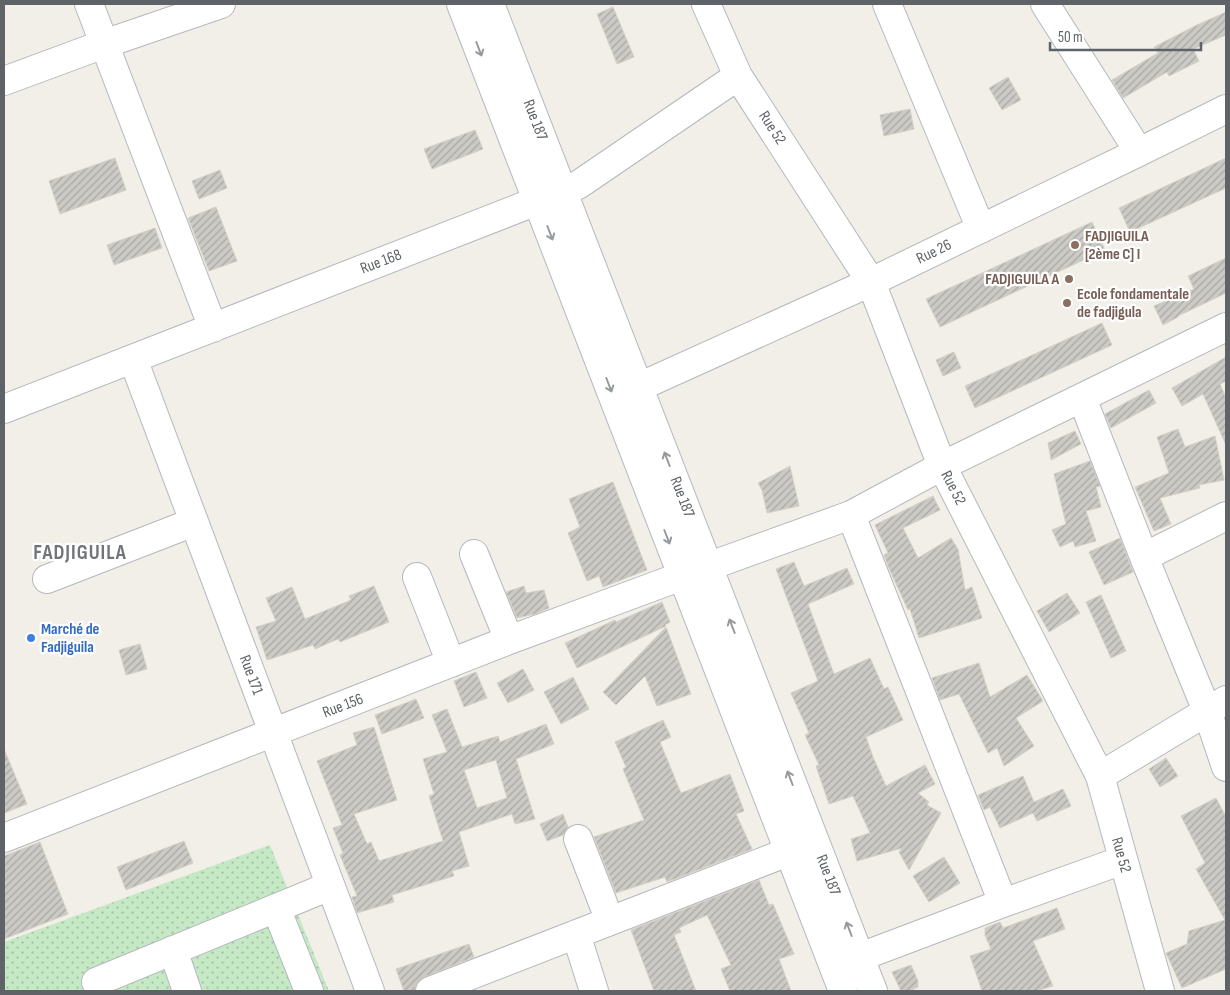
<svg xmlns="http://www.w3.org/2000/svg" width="1230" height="995" viewBox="0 0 1230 995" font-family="'Sofia Sans Condensed',sans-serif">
  <defs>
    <pattern id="park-dots" width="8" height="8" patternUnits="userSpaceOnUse" patternTransform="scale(1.25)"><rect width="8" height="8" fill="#c5e8c5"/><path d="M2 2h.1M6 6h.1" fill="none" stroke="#a3c0a4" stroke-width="1.8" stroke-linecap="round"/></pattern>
    <pattern id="building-hatch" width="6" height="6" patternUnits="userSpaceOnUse" patternTransform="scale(1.25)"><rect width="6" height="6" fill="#cccac5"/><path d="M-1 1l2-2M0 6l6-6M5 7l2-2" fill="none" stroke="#a9a8a4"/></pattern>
  </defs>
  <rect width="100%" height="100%" fill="#f1efe8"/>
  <!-- park -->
  <path fill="url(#park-dots)" d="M270,845L329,991H4V942Z"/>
  <!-- building -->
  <path fill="url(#building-hatch)" stroke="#d6d1c6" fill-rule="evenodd" d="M613,7L634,57L617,64L597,14Z
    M1226,12V35L1193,49L1199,61L1169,76L1167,72L1123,98L1112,80L1158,53L1154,47L1197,25Z
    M1008,77L1021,100L1002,110L989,88Z
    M910,109L914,129L884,136L880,115Z
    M475,130L483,149L432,169L424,149Z
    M115,158L126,190L60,214L49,181Z
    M1226,158V188L1130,232L1119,208Z
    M220,170L227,188L199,199L192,181Z
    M216,207L237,261L209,271L188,218Z
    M1092,222L1105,250L940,327L926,299Z
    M155,228L162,248L114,265L107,245Z
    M1226,258V293L1178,316V317L1163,325L1154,306L1194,289L1188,276Z
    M1102,323L1112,345L975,408L965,386Z
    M954,352L961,368L943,376L936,360Z
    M1226,357V381L1220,384L1226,398V445L1203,394L1182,406L1172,388Z
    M1149,390L1156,403L1111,428L1105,414Z
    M1178,429L1185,447L1215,436L1224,480L1199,485L1200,488L1160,498L1171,524L1154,531L1135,487L1169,473L1157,437Z
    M1075,431L1081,444L1051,460L1048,443Z
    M1090,461L1100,486L1096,487L1101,507L1086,511L1096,541L1075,547L1073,541L1060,547L1052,530L1066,524L1054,474Z
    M790,466L799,506L767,513L762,490L758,483Z
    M613,482L647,570L603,587L599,576L587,581L568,533L580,527L569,499Z
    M933,496L940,510L903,528L918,558L951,538L958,549L965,590L972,587L982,618L919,638L910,609L908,610L888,566L884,555L888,553L875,525Z
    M1120,538L1133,572L1104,585L1089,552Z
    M794,562L804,586L847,568L854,584L808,604L834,674L870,658L884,689L888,687L903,720L866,737L873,757L886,786L925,765L935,784L918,793L929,802L927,805L941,813L909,870L899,852L902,848L857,861L851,839L870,833L853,796L829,804L816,766L819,765L805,735L809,733L791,693L818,681L776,569Z
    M374,586L389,622L340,642L338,639L315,649L313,645L267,660L256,627L276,621L266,598L292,587L305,619L351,600L349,596Z
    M524,586L526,593L544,590L549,608L535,614L517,618L506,592Z
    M1067,593L1080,613L1049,632L1037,611Z
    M1101,595L1126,651L1111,658L1086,602Z
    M662,602L670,622L665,625L666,626L577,668L565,643L615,620L616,622Z
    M666,627L691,694L657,706L645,676L616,705L603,692Z
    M140,644L147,669L126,675L119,650Z
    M979,663L990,697L1027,675L1043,701L1016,718L1034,746L1004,766L997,748L988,753L959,694L940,700L932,678Z
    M523,669L534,690L508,703L497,683Z
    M476,672L487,698L464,707L454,681Z
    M573,677L589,709L561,724L544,692Z
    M416,699L424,718L382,734L375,715Z
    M447,709L462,747L498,736L500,742L546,724L554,744L516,759L535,819L515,824L512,814L459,832L469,866L452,871L454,876L392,895L394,902L357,913L352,897L357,896L340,855L343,853L333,828L342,825L317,761L357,745L353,733L374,727L397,800L354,814L367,844L371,842L379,861L443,841L429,796L434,794L423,759L447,752L432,715ZM496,760L507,798L477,808L464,770Z
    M663,720L671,737L660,742L681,793L730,774L744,811L736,814L752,849L667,882L665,877L616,893L594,837L644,820L623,769L626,767L615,742Z
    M4,749L27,804L4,813Z
    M1166,758L1178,776L1160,787L1149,769Z
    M1023,776L1034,802L1063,789L1071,806L1037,821L1033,813L1000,828L990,807L984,810L978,795Z
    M1216,798L1226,817V969L1182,988L1166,953L1187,944L1189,931L1225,920L1196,869L1205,863L1181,816Z
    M563,814L568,827L566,830L563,835L547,841L540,824Z
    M184,841L193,863L126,890L117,867Z
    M40,842L68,914L4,939V856Z
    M944,857L960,883L929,902L913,876Z
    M759,880L769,905L773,904L794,954L779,959L791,991H730L721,969L731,965L707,915L679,928L681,932L674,935L696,991H654L631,930Z
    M1057,908L1065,929L1033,941L1053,986L1036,991H982L970,956L991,949L985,935V928L1000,922L1003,928Z
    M469,944L474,957L424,977L418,982L415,988V991H404L396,969Z
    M911,965L918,981V987L909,991H901L892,972Z"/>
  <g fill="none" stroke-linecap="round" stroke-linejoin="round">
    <!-- minor casing -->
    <g stroke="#b5b8bc" stroke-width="30">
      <path id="minor" d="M89,4L213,328
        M461,4L843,991
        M490,4L873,991
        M706,4L738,76L871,282L942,466L1100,776L1160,991
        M887,4L981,229
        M1045,4L1139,152
        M4,81L104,44L221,4
        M133,359L370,991
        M639,387L871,282L1139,152L1226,109
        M1082,398L1144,557L1207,711L1226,767
        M4,409L578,185L738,76
        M851,515L1003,903
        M474,554L509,640
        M1144,557L1226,516
        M417,577L451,663
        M47,579L194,522
        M1100,776L1226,700
        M4,838L509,640L682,576L851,515L942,466L1226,327
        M578,839L610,921
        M276,908L309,991
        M576,934L594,991
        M173,950L187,991
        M860,957L1003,903L1123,860
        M96,982L330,886
        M430,991L806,845"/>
    </g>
    <!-- minor -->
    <use href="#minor" stroke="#fff" stroke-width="28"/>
  </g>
  <!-- one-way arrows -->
  <defs><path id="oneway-shaft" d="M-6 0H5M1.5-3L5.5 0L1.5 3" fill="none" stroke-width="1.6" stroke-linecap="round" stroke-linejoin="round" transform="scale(1.25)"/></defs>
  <g stroke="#979a9d">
    <use href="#oneway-shaft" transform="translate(479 49) rotate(69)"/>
    <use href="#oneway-shaft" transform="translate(550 233) rotate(69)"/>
    <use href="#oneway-shaft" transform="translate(609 385) rotate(69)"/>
    <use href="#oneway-shaft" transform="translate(667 459) rotate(-111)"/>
    <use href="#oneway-shaft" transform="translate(667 537) rotate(69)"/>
    <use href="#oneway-shaft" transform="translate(732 626) rotate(-111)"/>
    <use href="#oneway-shaft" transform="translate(790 778) rotate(-111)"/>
    <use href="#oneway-shaft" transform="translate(849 929) rotate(-111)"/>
  </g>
  <!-- markers -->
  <g fill="#8d6e63" stroke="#fff" stroke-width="2">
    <circle cx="1075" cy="245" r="5"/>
    <circle cx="1069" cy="279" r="5"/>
    <circle cx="1067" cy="303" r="5"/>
  </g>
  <circle fill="#3f7fe0" stroke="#fff" stroke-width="2" cx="31" cy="638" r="5"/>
  <g text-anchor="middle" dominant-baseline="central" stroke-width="4.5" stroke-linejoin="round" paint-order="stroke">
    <!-- street labels -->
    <g font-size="16" fill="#5f6368" stroke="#fff">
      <text transform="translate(535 120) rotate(69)">Rue 187</text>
      <text transform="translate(772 128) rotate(57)">Rue 52</text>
      <text transform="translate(934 252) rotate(-26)">Rue 26</text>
      <text transform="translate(381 262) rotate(-21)">Rue 168</text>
      <text transform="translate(953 488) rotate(63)">Rue 52</text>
      <text transform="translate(682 497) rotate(69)">Rue 187</text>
      <text transform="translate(251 675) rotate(69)">Rue 171</text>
      <text transform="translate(343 706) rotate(-21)">Rue 156</text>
      <text transform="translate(1121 855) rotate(74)">Rue 52</text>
      <text transform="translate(828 875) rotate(69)">Rue 187</text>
    </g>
    <!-- education labels -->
    <g font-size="16" font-weight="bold" fill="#785e54" stroke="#fff" text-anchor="start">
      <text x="1085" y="236">FADJIGUILA<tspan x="1085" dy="18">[2ème C] I</tspan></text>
      <text x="1059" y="279" text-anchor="end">FADJIGUILA A</text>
      <text x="1077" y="294">Ecole fondamentale<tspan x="1077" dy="18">de fadjigula</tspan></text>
    </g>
    <!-- shop labels -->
    <g font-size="16" font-weight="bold" fill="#366cbe" stroke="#fff" text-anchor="start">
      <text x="41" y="629">Marché de<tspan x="41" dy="18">Fadjiguila</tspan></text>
    </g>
    <!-- district labels -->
    <g font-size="21" font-weight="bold" letter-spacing="1" fill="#70757a" stroke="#fff">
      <text x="80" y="552">FADJIGUILA</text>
    </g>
  </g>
  <!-- border -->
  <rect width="1230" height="995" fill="none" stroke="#5f6368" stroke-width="10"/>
  <!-- scale -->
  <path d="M1050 42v8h151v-8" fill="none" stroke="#5f6368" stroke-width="2.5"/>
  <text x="1058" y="42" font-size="15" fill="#5f6368" stroke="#ffffff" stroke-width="4" paint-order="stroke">50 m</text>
</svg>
